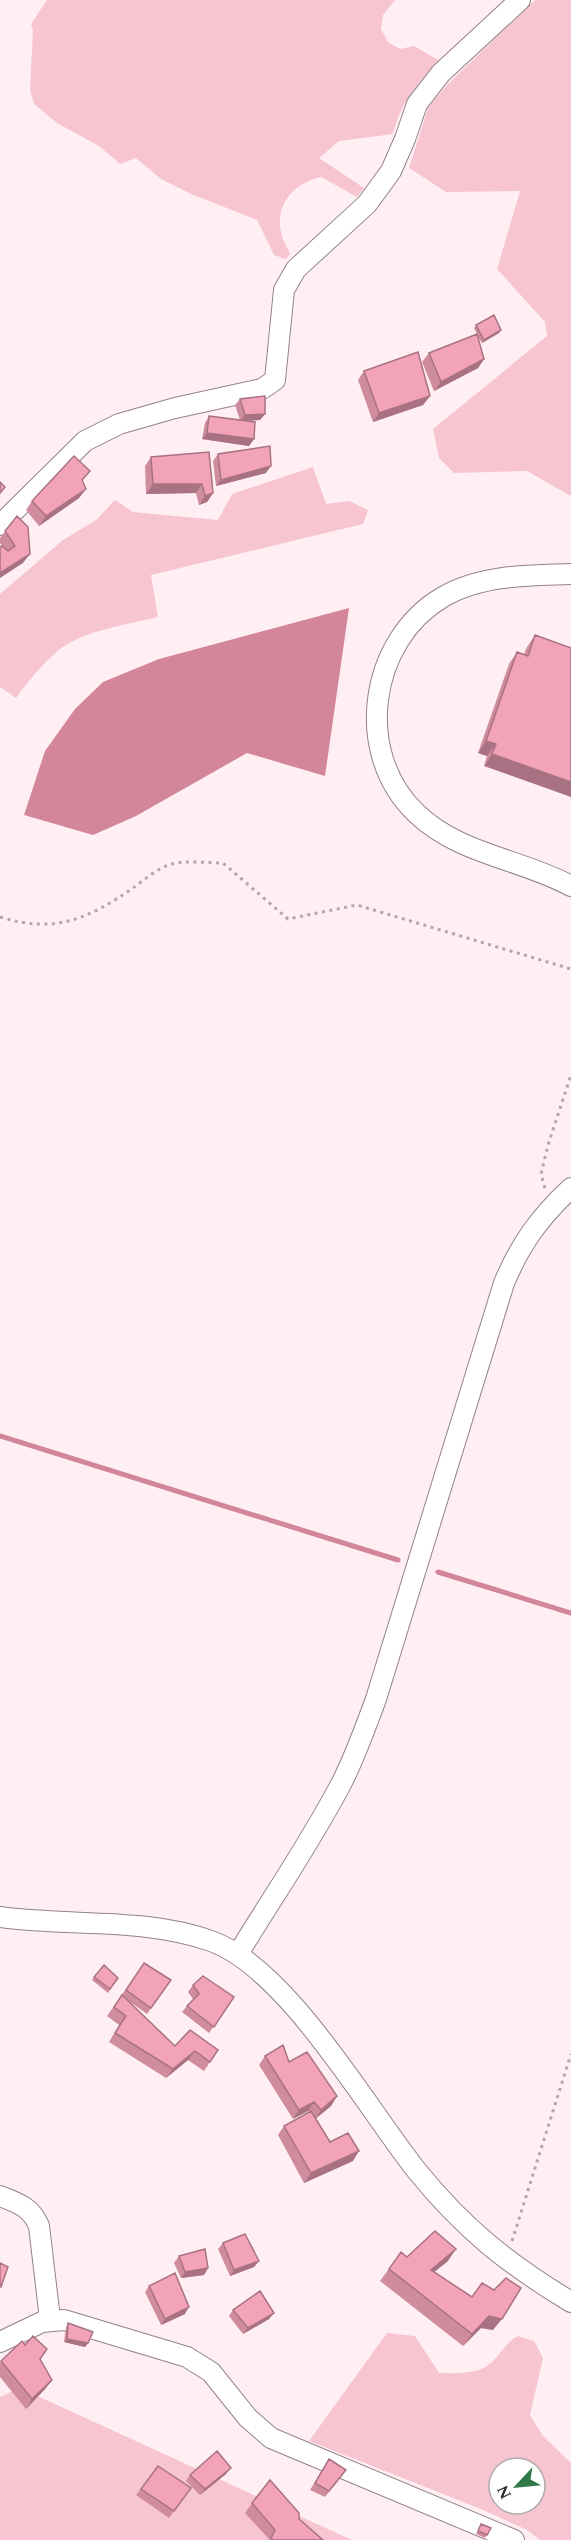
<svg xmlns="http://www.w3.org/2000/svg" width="571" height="2540" viewBox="0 0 571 2540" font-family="Spectral,serif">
  <rect width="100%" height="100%" fill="#ffeff3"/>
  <!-- green -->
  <path fill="#f7c5d2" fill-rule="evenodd" d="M47,0H395L383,15L381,29L388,42L400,49L414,46L440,61C417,82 401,103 393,134L339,141L319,158L364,188L357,197L321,177C295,183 275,203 281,232C282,239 287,247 290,254L286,259L274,255L257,220L191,194L161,179L136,158L120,164L99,146L57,123L34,104L30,90L33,30L31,24Z
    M535,0H571V496L527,471L454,473L439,458L433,429L547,336L545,322L497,269L520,191L446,192L409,168L428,108L448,84Z
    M313,467L326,504L349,501L368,510L363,524L151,575L158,617C129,624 83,631 60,649C43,663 29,680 16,698L0,687V594L63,540L96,520L115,500L133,512L218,520L232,494Z
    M387,2333L415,2336L439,2373C455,2373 478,2375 491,2363C501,2354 505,2343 518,2336L534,2341L543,2358L530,2415L543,2436L571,2463V2540H540L527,2530L481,2509L309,2441ZM499,2468H535V2504H499Z
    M20,2388L352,2540H0V2397Z"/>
  <!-- water -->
  <path fill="#d2859b" d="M349,608L325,776L247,753L136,816L93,835L24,815L45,751L75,709L103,682L159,659Z"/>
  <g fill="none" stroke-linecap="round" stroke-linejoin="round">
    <!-- stream -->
    <path stroke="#d2859b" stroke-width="5" d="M0,1436L398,1560
      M438,1572L571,1613"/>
    <!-- minor casing -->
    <g stroke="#938286" stroke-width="22">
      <path id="minor" d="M0,525L85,441L119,424L175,408L262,389L275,380L284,290L296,269L367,204L391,171L405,139L417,104L441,73L520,0
        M571,574C529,575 480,575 443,597C369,640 353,753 416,813C458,854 521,859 571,886
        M0,1917C70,1927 143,1917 211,1941C287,1968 366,2107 417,2171C464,2229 508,2264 571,2302
        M238,1954C272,1898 310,1843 341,1784C355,1757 365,1728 376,1699L504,1283C521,1243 539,1218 571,1188
        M0,2196C18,2203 31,2207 39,2226L50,2319
        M0,2342L42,2322L64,2320L187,2357L211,2372L248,2418L271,2438L514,2540"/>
    </g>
    <!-- path -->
    <path stroke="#b2a6a9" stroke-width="3" stroke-dasharray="3 4.5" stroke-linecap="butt" d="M0,917C55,934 88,919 133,888C144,880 159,867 172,864C185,860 209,863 223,863L288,919L357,905L571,969
      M545,1188L541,1174L548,1145L571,1075
      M512,2241L571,2054"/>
    <!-- minor -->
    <use href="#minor" stroke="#fff" stroke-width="20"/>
  </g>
  <!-- wall -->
  <path fill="#d08c9f" d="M476,325L499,333L482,343L477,335L484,359L478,368L434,391L422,362L429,353L477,334L474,328Z
    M364,371L430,396L423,405L373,422L358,380Z
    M240,399L265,414L260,420L245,421L254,439L249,446L202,439L205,423L209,416L240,420L235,405Z
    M209,452L213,493L207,502L199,505L196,493L146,494L145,466L151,457Z
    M218,454L266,473L216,486L213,461Z
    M82,481L86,489L79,498L39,526L26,510L32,501Z
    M17,516L23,563L3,547L0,543V538Z
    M535,635L571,648L484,766L487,756L478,753L509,664L517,652L524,654L527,647Z
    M144,1963L171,1980L147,2014L126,1999L175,2046L190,2030L210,2062L204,2071L188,2060L166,2078L109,2042L119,2025L107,2016Z
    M104,1965L118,1978L108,1993L92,1980Z
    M193,1985L234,1997L209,2033L182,2012L193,1999L188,1992Z
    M265,2056L289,2062L337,2096L331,2106L316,2118L330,2142L353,2161L304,2183L278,2135L284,2126L309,2112L308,2111L293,2119L259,2065Z
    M223,2243L259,2261L254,2267L230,2276L218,2249Z
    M401,2252L407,2257L448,2261L434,2272L493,2330L481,2328L463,2346L380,2281Z
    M179,2256L208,2268L204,2275L181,2278L174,2263Z
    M149,2286L185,2314L161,2325L145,2292Z
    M233,2310L274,2313L269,2319L243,2334L229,2316Z
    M68,2323L88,2343L85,2347L64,2342L66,2327Z
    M25,2345L40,2359L52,2380L45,2389L26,2409L0,2377V2363L1,2361Z
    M329,2459L346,2470L325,2497L310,2490Z
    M158,2466L191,2488L169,2518L136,2495Z
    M226,2474L200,2495L186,2481L190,2475Z
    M252,2503L299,2519L323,2540H268L269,2539L245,2513Z
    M481,2524L491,2528L485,2538L476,2534Z"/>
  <!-- shaded-wall -->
  <path fill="#a97282" d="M501,330L499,333L482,343L484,340Z
    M484,359L478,368L434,391L441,382Z
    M430,396L423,405L373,422L379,413Z
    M265,414L260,420L240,421L245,415Z
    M207,433L254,439L249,446L202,439Z
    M271,466L266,473L216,486L221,480Z
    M153,484H202L196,493L146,494Z
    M86,489L79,498L39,526L46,516Z
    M213,493L207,502L199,505L205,496Z
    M30,554L23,563L0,578V573Z
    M486,741L496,744L487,756L478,753Z
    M492,754L571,782V797L484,766Z
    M195,2051L188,2060L166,2078L173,2069Z
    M337,2096L331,2106L314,2120L321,2110Z
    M314,2102L308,2111L293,2119L299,2110Z
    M359,2151L353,2161L304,2183L311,2173Z
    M456,2249L448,2261L422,2282L431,2270Z
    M259,2261L254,2267L230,2276L234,2270Z
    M208,2268L204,2275L181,2278L185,2272Z
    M189,2307L185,2314L161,2325L165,2319Z
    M274,2313L269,2319L243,2334L248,2328Z
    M489,2316L502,2319L493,2330L481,2328L463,2346L472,2334Z
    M67,2339L88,2343L85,2347L64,2342Z
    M52,2380L45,2389L26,2409L32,2399Z
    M231,2468L226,2474L200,2495L205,2489Z"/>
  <!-- building -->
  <path fill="#f2a3b9" stroke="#a97282" stroke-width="1.5" d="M494,315L501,330L484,340L476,325Z
    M477,334L484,359L441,382L429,353Z
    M418,352L430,396L379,413L364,371Z
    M265,396V414L245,415L240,399Z
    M209,416L255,422L254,439L207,433Z
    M270,446L271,466L221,480L218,454Z
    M209,452L213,493L205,496L202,484H153L151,457Z
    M74,456L90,471L82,480L86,489L46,516L32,501Z
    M0,482L5,487L0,493Z
    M17,516L28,527L30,554L0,573V547L2,546L8,551L15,546L5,531Z
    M535,635L571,648V782L492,754L496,744L486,741L517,652L528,656Z
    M144,1963L171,1980L151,2008L126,1990Z
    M104,1965L118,1978L110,1989L94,1977Z
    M203,1976L234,1997L214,2027L187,2006L199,1994L193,1985Z
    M122,1995L175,2046L190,2030L218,2050L210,2062L195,2051L173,2069L115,2033L126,2016L114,2007Z
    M283,2045L289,2062L307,2052L337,2096L321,2110L314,2102L299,2110L265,2056Z
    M311,2111L330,2142L348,2133L359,2151L311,2173L284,2126Z
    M435,2231L456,2249L431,2270L472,2297L482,2283L494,2290L506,2278L521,2288L502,2319L489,2316L472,2334L389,2269L401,2252L407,2257Z
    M245,2234L259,2261L234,2270L223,2243Z
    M205,2249L208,2268L185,2272L179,2256Z
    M0,2263L8,2267L1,2287H0Z
    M175,2273L189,2307L165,2319L149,2286Z
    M260,2291L274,2313L248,2328L233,2310Z
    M68,2323L93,2332L88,2343L67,2339Z
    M33,2336L47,2349L40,2359L52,2380L32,2399L1,2361L22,2341L25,2345Z
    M217,2451L231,2468L205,2489L190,2475Z
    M329,2459L346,2470L329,2491L315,2483Z
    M158,2466L191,2488L174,2511L141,2489Z
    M270,2480L299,2513V2519L323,2540H274L271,2538L275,2530L252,2503Z
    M481,2524L491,2528L487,2535L478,2531Z"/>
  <!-- north arrow -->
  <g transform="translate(517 2486) rotate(244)"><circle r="28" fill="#ffffff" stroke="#adaaaa" stroke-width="1.5"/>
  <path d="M0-4.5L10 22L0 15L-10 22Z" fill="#317a48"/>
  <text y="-9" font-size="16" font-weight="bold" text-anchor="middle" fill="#312a2b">N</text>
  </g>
</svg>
